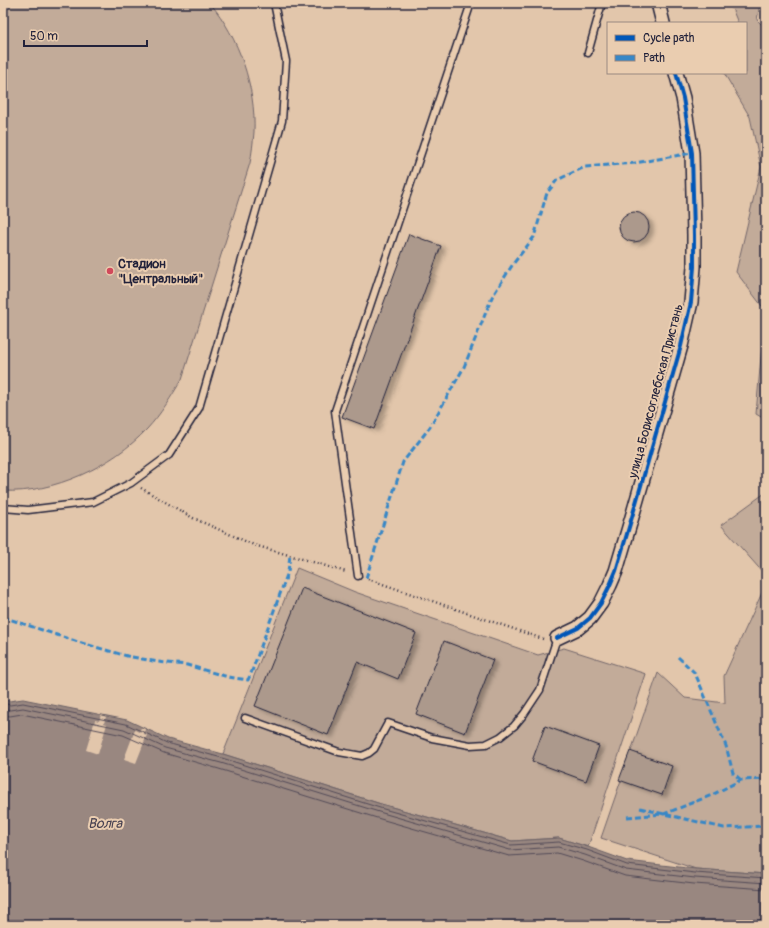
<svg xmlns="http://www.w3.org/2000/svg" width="769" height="928" viewBox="0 0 769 928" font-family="Pangolin,sans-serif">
  <defs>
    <filter id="shadow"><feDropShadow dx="4.5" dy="2.5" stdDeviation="2" flood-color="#0004"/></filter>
  </defs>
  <rect width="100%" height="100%" fill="#e2c6ab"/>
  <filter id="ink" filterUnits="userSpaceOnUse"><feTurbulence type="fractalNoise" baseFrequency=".025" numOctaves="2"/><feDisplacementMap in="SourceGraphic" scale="8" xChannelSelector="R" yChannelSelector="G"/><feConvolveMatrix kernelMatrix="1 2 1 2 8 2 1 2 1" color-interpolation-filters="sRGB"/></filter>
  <g filter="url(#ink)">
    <!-- green -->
    <path fill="#c2ab99" stroke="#72666a" d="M3,3H210C239,37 256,88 254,132C253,143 252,153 250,163L182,379C171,397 161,414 147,429C113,466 53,494 3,491Z
      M733,3H760L757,20L766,29V420L756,414L765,310L736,272L761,167L750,117L724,73H746V23H738L731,6Z
      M766,491V576L721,525L765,493Z
      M297,568L355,592L538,655L564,648L646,674L588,847L559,838L512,841L381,804L223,754Z
      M766,584V874L696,869L601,838L658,673L685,698L725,703L724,676Z"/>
    <!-- water -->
    <path fill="#998780" stroke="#695f64" d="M3,699L9,701L23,699L127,720L168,739L223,754L381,804L512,841L559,838L588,847L627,861L696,869L766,874V925H3Z"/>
    <!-- pier -->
    <path fill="#e2c6ab" d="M101,715L106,717L104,723L107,724L98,754L86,750L95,720L99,721Z
      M141,728L145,729L144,734L147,735L136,763L124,759L135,730L139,732Z"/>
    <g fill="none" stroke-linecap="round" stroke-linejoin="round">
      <!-- shore -->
      <path stroke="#524a57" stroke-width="1" d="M3,703L10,705L23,703L126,724L167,743L222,758L380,808L511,845L559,842L587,850L627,865L695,873L766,878
        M3,708L10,710L23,708L124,729L165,748L221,763L379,812L510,850L558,847L585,855L626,870L695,878L766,883
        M3,715L10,716L22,714L123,735L164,753L219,769L377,818L509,856L557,853L583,861L625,876L694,884L766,889"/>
    </g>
    <!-- building -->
    <path fill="#ac998c" stroke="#22223b" filter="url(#shadow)" d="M619 227a15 15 0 1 1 30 0a15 15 0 1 1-30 0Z
      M409,234L441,246L374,429L342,417Z
      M302,588L416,633L398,679L357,662L328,735L255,706Z
      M444,641L493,660L465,733L416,714Z
      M545,726L599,746L586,781L532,761Z
      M630,751L672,766L662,795L619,780Z"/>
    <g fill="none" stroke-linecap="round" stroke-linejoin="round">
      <!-- service casing -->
      <g stroke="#22223b" stroke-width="9">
        <path id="service" d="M588,53L602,3
          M3,508L28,510L93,502L131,483L169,455L199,408L282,121L286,61L274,3
          M358,576L335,411L471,3
          M245,718L339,752L362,756L369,753L374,749L388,723L432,738L470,745L486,744L500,737L514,726L524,714L540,690L557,638"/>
      </g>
      <!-- minor casing -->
      <g stroke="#22223b" stroke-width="16">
        <path id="minor" d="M658,3L663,23
          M557,638L578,628L590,618L601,603L610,585L616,571L632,517L681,346L691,302L694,267V235L692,153L683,98L676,73"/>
      </g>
      <!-- path -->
      <path stroke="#22223b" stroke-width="2.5" stroke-dasharray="1 3" stroke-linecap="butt" d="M141,488L193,518L254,545L306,560L346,572
        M368,579L543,639"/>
      <!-- service -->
      <use href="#service" stroke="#eacdb0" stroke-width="6"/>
      <!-- minor -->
      <use href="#minor" stroke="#eacdb0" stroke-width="13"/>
      <!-- quiet -->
      <path stroke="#3887c6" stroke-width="3" stroke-dasharray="6 3" stroke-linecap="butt" d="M366,578L403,462L430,427L464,367L492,297L513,264L534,237L547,193L557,180L585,167L635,163L692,153
        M3,617L78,642L127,656L158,662L187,665L228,677L248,680L252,671L288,572L290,555
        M678,657L695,673L726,746L733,773L741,780
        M640,808L664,814L724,828L766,826
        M627,817L664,814L712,795L741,780L766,779"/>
      <!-- cycleway casing -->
      <g stroke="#eacdb0" stroke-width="6">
        <path id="cycleway" d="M557,638L578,628L590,618L601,603L610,585L616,571L632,517L681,346L691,302L694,267V235L692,153L683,98L676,73"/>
      </g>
      <!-- cycleway -->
      <use href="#cycleway" stroke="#0057b8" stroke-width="4"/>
    </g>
  </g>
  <!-- markers -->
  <circle fill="#d1495b" stroke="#eacdb0" stroke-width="1.5" cx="110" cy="271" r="4"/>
  <g text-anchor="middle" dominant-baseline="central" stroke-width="4" stroke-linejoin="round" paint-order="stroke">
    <!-- poi labels -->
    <g font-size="13" font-weight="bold" fill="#22223b" stroke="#eacdb0" text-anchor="start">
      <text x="118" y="264">Стадион<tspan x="118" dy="15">"Центральный"</tspan></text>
    </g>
    <!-- street labels -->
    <g font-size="13" fill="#22223b" stroke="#eacdb0">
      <text transform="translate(656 391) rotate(-75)">улица Борисоглебская Пристань</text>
    </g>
    <!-- water labels -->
    <g font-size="14" font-style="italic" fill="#464050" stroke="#eacdb0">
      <text x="105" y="823">Волга</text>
    </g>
  </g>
  <!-- margin -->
  <rect width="769" height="928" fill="none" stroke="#eacdb0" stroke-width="16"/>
  <rect x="8" y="8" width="753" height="912" fill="none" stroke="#22223b" stroke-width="1.5" filter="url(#ink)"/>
  <!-- legend -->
  <rect x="607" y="22" width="140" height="52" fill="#eacdb0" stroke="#9a8981"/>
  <rect x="615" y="35" width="20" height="6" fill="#0057b8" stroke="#9a8981"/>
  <text x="643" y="42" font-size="12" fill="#22223b">Cycle path</text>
  <rect x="615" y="55" width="20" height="6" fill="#3887c6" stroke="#9a8981"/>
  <text x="643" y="62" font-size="12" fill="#22223b">Path</text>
  <!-- scale -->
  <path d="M24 40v6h123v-6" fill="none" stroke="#22223b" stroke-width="2"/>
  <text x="30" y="40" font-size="12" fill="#22223b" stroke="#eacdb0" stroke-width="3" paint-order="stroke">50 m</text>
</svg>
